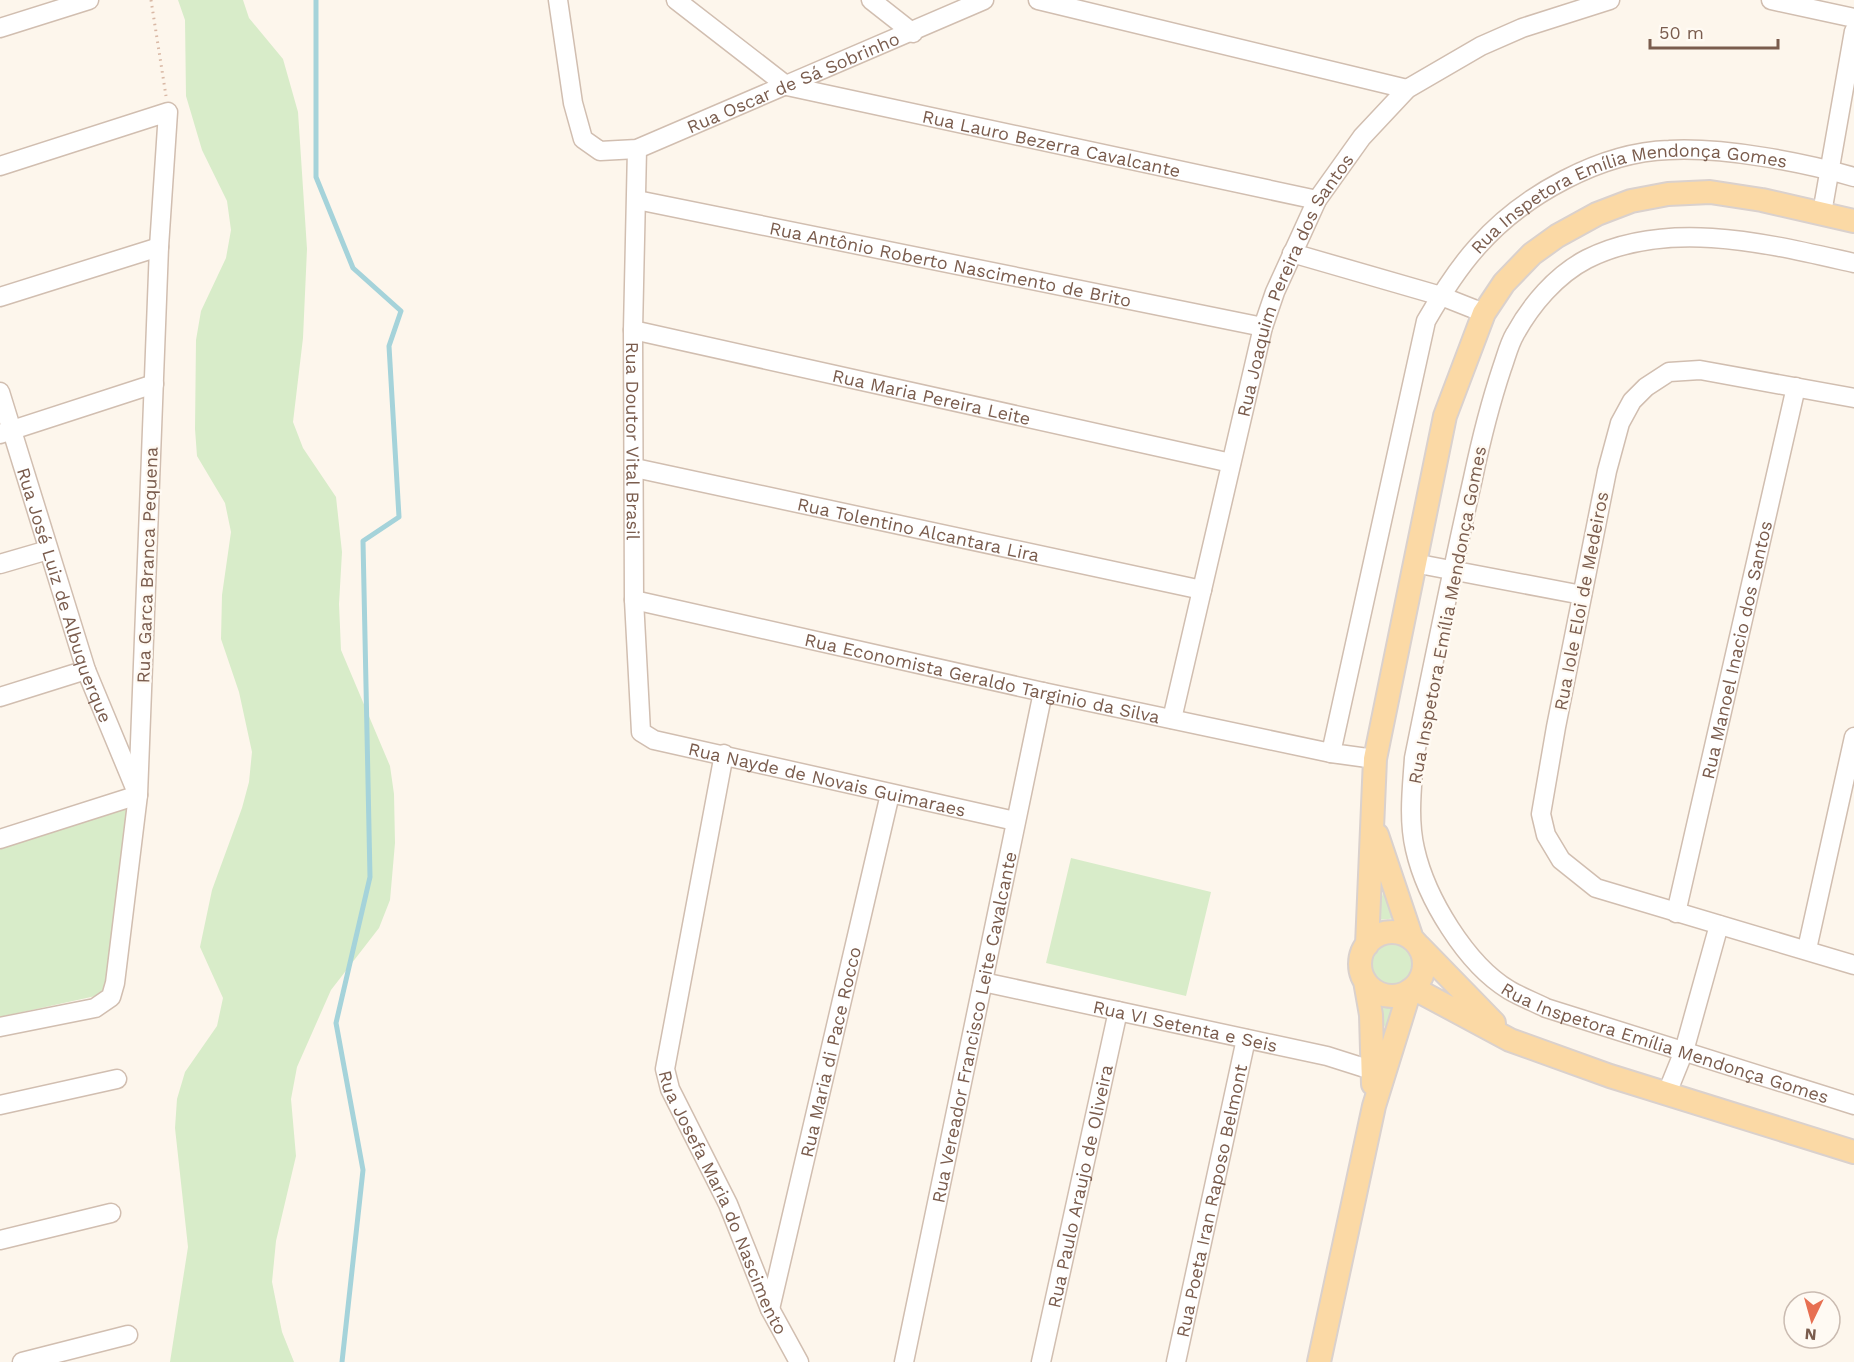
<svg xmlns="http://www.w3.org/2000/svg" width="1854" height="1362" viewBox="0 0 1854 1362" font-family="'Work Sans',sans-serif">
  <rect width="100%" height="100%" fill="#fdf6ec"/>
  <!-- green -->
  <path fill="#d8ecc9" d="M178,0H243L249,18L283,59L298,112L307,249L303,338L293,422L303,448L336,497L342,552L339,604L341,650L390,766L394,794L395,843L390,900L379,928L331,990L297,1067L291,1099L296,1156L276,1241L272,1282L282,1332L294,1362H170L188,1247L175,1128L177,1099L185,1072L217,1026L223,998L200,947L212,890L242,808L249,782L252,752L239,692L221,639L222,595L231,532L225,503L197,456L195,429L196,340L201,311L226,258L231,230L227,201L202,150L186,96L185,20Z
    M130,787L123,990L0,1017V832Z
    M1071,858L1211,892L1186,996L1046,963Z
    M1383,892L1399,918L1377,920Z
    M1372 964a20 20 0 1 1 40 0a20 20 0 1 1-40 0Z
    M1376,1001L1397,1003L1387,1034Z"/>
  <g fill="none" stroke-linecap="round" stroke-linejoin="round">
    <!-- stream -->
    <path stroke="#a5d3da" stroke-width="5" d="M316,0V177L353,268L401,311L389,346L399,517L363,541L370,877L336,1023L363,1170L342,1362"/>
    <!-- minor casing -->
    <g stroke="#d1beb0" stroke-width="21">
      <g id="minor">
        <path id="s1" d="M558,0L573,103L583,139L600,151L637,149L984,0"/>
        <path id="s2" d="M676,0L787,86L1317,200"/>
        <path d="M871,0L913,33"/>
        <path d="M1038,0L1407,89"/>
        <path d="M1771,0L1854,18"/>
        <path d="M0,28L89,0"/>
        <path id="s3" d="M637,149L633,330L634,600L641,732L654,740L1015,821"/>
        <path d="M0,166L168,112L159,247L138,795L115,983L111,997L95,1008L0,1027"/>
        <path id="s4" d="M637,200L1263,327"/>
        <path d="M1822,213L1854,31"/>
        <path d="M1292,253L1441,296L1484,313"/>
        <path id="s5" d="M1854,263C1769,244 1669,218 1587,259C1556,275 1531,305 1515,334C1509,344 1506,357 1502,368C1490,404 1481,440 1473,478C1452,571 1433,664 1414,758C1412,788 1408,819 1415,849C1426,898 1466,964 1509,990C1521,997 1534,1002 1546,1008L1854,1105"/>
        <path d="M0,297L159,247"/>
        <path id="s6" d="M633,330L1231,463"/>
        <path id="s7" d="M0,392L86,670L135,788"/>
        <path d="M1854,398L1700,370L1669,372L1646,387L1632,401L1620,423L1607,471L1556,727L1541,814L1546,835L1561,860L1596,888L1854,965"/>
        <path d="M0,434L154,384"/>
        <path id="s8" d="M635,468L1202,590"/>
        <path d="M1414,563L1582,595"/>
        <path d="M0,564L48,550"/>
        <path id="s9" d="M634,600L1043,692L1331,753"/>
        <path d="M0,697L86,670"/>
        <path id="s10" d="M1172,719L1263,327L1275,292L1317,200L1362,137L1407,89L1481,46L1522,28L1610,0"/>
        <path id="s11" d="M724,754L665,1069L670,1089L728,1204L770,1309L799,1362"/>
        <path id="s12" d="M1375,759L1331,753L1426,321C1441,295 1458,268 1478,246C1523,195 1601,152 1669,150C1723,147 1802,162 1854,177"/>
        <path d="M0,839L138,795"/>
        <path id="s13" d="M1676,913L1796,387"/>
        <path d="M1807,949L1854,737"/>
        <path id="s14" d="M983,982L1327,1056L1368,1069L1380,1082"/>
        <path d="M1667,1093L1684,1051L1719,925"/>
        <path d="M0,1105L117,1079"/>
        <path d="M0,1240L111,1213"/>
        <path id="s15" d="M770,1309L890,794"/>
        <path d="M22,1362L128,1335"/>
        <path id="s16" d="M904,1362L1043,692"/>
        <path id="s17" d="M1041,1362L1118,1011"/>
        <path id="s18" d="M1176,1362L1246,1039"/>
      </g>
    </g>
    <!-- major casing -->
    <g stroke="#dad1cd" stroke-width="26">
      <path id="major" d="M1377,835L1412,939
        M1360 964a32 32 0 1 1 64 0a32 32 0 1 1-64 0Z
        M1367,945L1375,759L1445,416L1484,313L1504,283L1532,254L1557,236L1597,214L1631,201L1668,194L1710,192L1762,200L1854,221
        M1419,946L1494,1023
        M1365,981L1371,1015L1373,1084
        M1413,988L1510,1040L1610,1076L1854,1152
        M1319,1362L1374,1106L1410,990"/>
    </g>
    <!-- path -->
    <path stroke="#d9b8a5" stroke-width="3" stroke-dasharray="1.5 4.5" stroke-linecap="butt" d="M151,0L166,96"/>
    <!-- minor -->
    <use href="#minor" stroke="#fff" stroke-width="18"/>
    <!-- major -->
    <use href="#major" stroke="#fbd9a5" stroke-width="22"/>
  </g>
  <g text-anchor="middle" dominant-baseline="central" stroke-width="4.5" stroke-linejoin="round" paint-order="stroke">
    <!-- street labels -->
    <g font-size="18" fill="#7a5c4d" stroke="#fffaf3">
      <text stroke="none"><textPath href="#s1" startOffset="369">Rua Oscar de Sá Sobrinho</textPath></text>
      <text stroke="none"><textPath href="#s2" startOffset="411">Rua Lauro Bezerra Cavalcante</textPath></text>
      <text stroke="none"><textPath href="#s12" startOffset="744">Rua Inspetora Emília Mendonça Gomes</textPath></text>
      <text stroke="none"><textPath href="#s4" startOffset="320">Rua Antônio Roberto Nascimento de Brito</textPath></text>
      <text stroke="none"><textPath href="#s10" startOffset="453">Rua Joaquim Pereira dos Santos</textPath></text>
      <text stroke="none"><textPath href="#s6" startOffset="306">Rua Maria Pereira Leite</textPath></text>
      <text stroke="none"><textPath href="#s3" startOffset="292">Rua Doutor Vital Brasil</textPath></text>
      <text stroke="none"><textPath href="#s8" startOffset="290">Rua Tolentino Alcantara Lira</textPath></text>
      <text transform="translate(147 565) rotate(-88)">Rua Garca Branca Pequena</text>
      <text stroke="none"><textPath href="#s7" startOffset="213">Rua José Luiz de Albuquerque</textPath></text>
      <text transform="translate(1581 601) rotate(-79)">Rua Iole Eloi de Medeiros</text>
      <text transform="translate(1447 615) rotate(-79)">Rua Inspetora Emília Mendonça Gomes</text>
      <text stroke="none"><textPath href="#s13" startOffset="270">Rua Manoel Inacio dos Santos</textPath></text>
      <text stroke="none"><textPath href="#s9" startOffset="357">Rua Economista Geraldo Targinio da Silva</textPath></text>
      <text stroke="none"><textPath href="#s3" startOffset="776">Rua Nayde de Novais Guimaraes</textPath></text>
      <text stroke="none"><textPath href="#s14" startOffset="207">Rua VI Setenta e Seis</textPath></text>
      <text stroke="none"><textPath href="#s16" startOffset="342">Rua Vereador Francisco Leite Cavalcante</textPath></text>
      <text stroke="none"><textPath href="#s5" startOffset="1244">Rua Inspetora Emília Mendonça Gomes</textPath></text>
      <text stroke="none"><textPath href="#s15" startOffset="264">Rua Maria di Pace Rocco</textPath></text>
      <text stroke="none"><textPath href="#s17" startOffset="180">Rua Paulo Araujo de Oliveira</textPath></text>
      <text stroke="none"><textPath href="#s11" startOffset="466">Rua Josefa Maria do Nascimento</textPath></text>
      <text stroke="none"><textPath href="#s18" startOffset="165">Rua Poeta Iran Raposo Belmont</textPath></text>
    </g>
  </g>
  <!-- north arrow -->
  <g transform="translate(1812 1320) rotate(185)"><circle r="28" fill="#fffaf3" stroke="#cabbb1" stroke-width="1.5"/>
  <path d="M0-4.5L10 22L0 15L-10 22Z" fill="#e76f51"/>
  <text y="-9" font-size="16" font-weight="bold" text-anchor="middle" fill="#7a5c4d">N</text>
  </g>
  <!-- scale -->
  <path d="M1650 39v9h128v-9" fill="none" stroke="#7a5c4d" stroke-width="3"/>
  <text x="1659" y="39" font-size="18" fill="#7a5c4d" stroke="#fffaf3" stroke-width="4.5" paint-order="stroke">50 m</text>
</svg>
